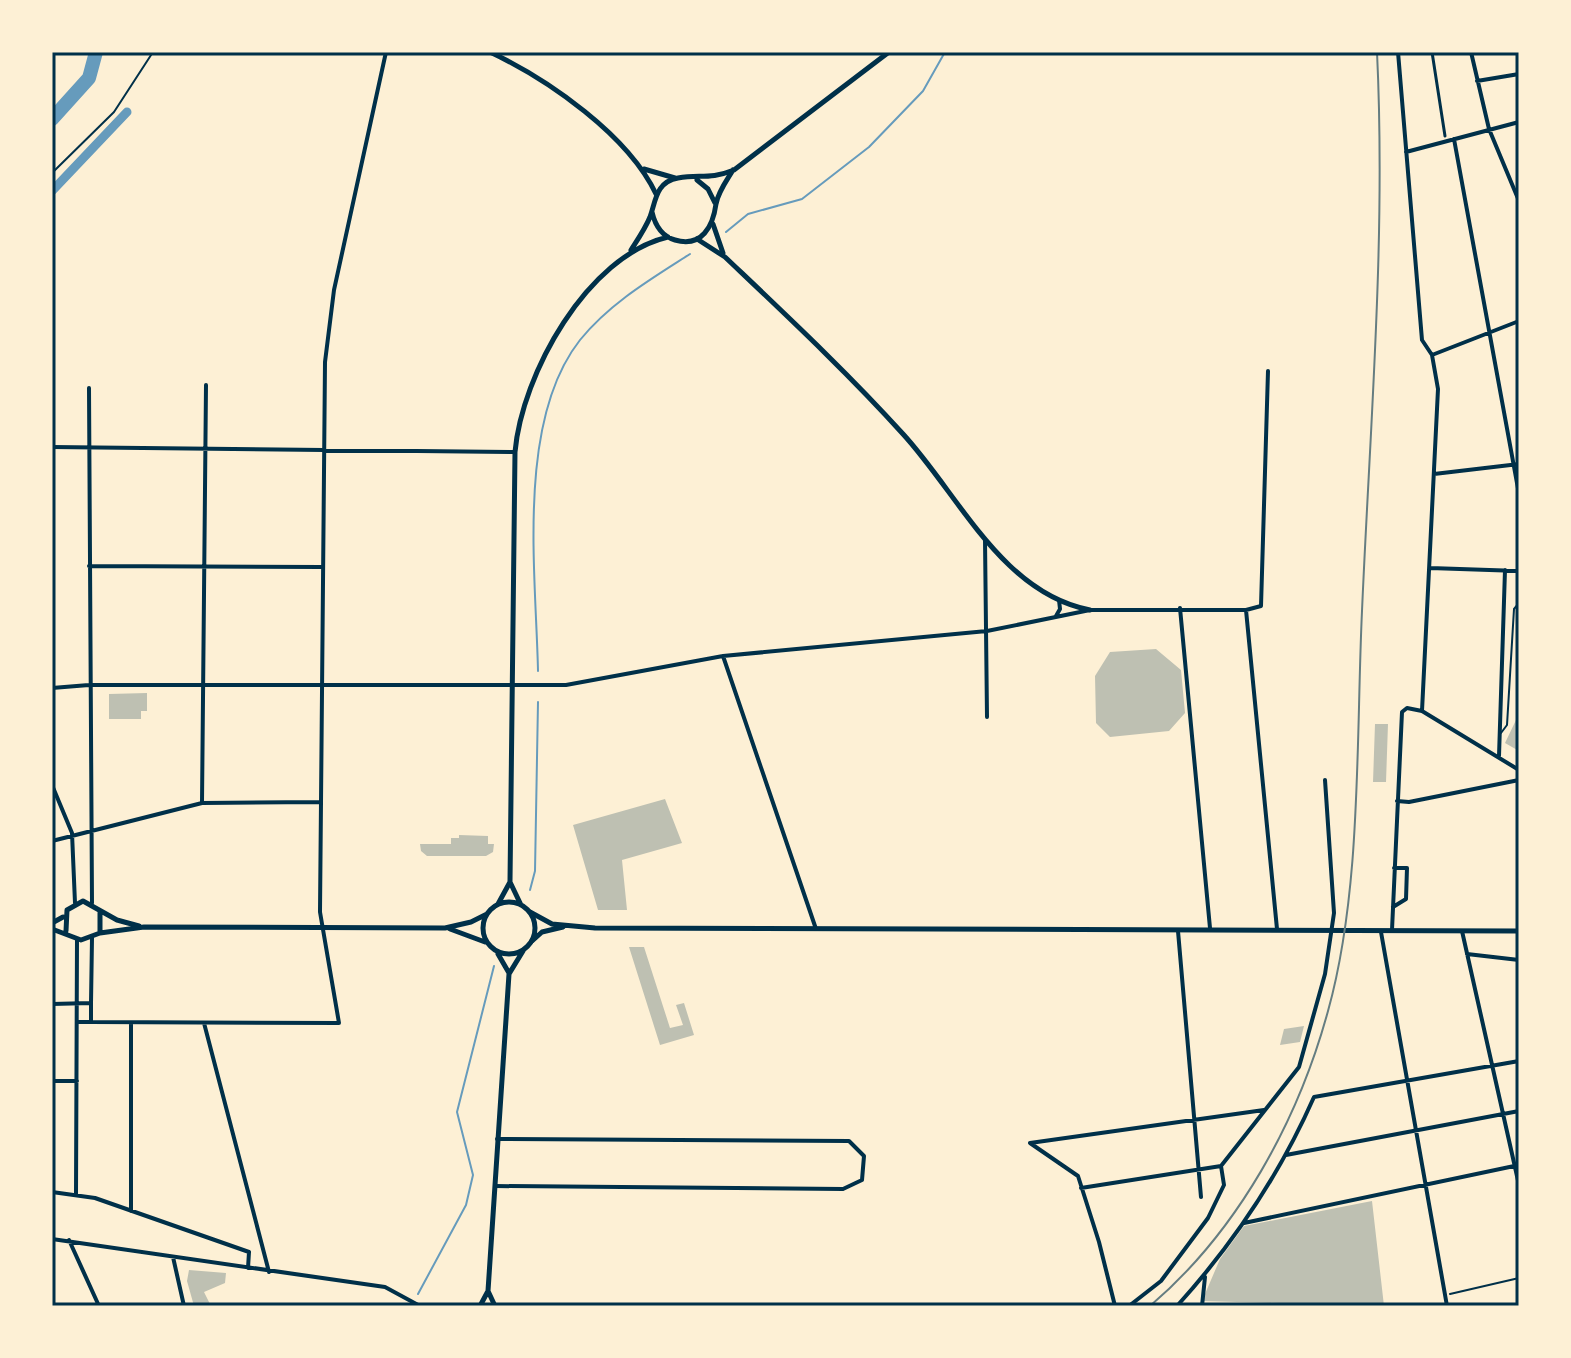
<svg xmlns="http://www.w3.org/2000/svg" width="1571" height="1358" viewBox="0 0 1571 1358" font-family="Barlow,sans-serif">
  <rect width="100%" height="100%" fill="#fdf0d5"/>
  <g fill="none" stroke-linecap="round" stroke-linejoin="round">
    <!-- stream -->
    <path stroke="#669bbc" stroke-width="2" d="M726,232L748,214L802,199L869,147L923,91L945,52
      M538,671C536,573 516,421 580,340C610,303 651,279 690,254
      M530,890L535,871L538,702
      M418,1294L466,1205L473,1175L457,1112L494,966"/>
    <!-- canal -->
    <path stroke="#669bbc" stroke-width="9" d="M52,191L127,112"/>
    <!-- river -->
    <path stroke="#669bbc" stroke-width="14" d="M52,119L89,78L96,52"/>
  </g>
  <!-- building -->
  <path fill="#bec0b2" d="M1156,649L1181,670L1185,713L1169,731L1110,737L1096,723L1095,676L1110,652Z
    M147,693V711H141V719H109V694Z
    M1516,720H1519V751L1505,743Z
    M1375,724H1388L1386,782H1373Z
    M665,799L682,843L622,860L627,910H598L573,825Z
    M459,835L488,836V844H494L493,852L486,856H427L421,851L420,844H451V838H459Z
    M629,947H644L670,1028L683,1025L676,1005L684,1003L694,1035L660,1045Z
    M1304,1026L1300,1042L1280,1045L1284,1029Z
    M1372,1201L1384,1306L1202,1301L1220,1259L1244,1226Z
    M189,1270L226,1273L225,1283L204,1292L211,1306H194L187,1281Z"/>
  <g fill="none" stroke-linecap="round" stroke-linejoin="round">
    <!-- path -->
    <path stroke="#003049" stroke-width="2" d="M52,173L114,112L153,52
      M1450,1294L1519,1278"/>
    <!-- service -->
    <path stroke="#003049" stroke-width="2" d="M1501,733L1507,725L1514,609L1519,603"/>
    <!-- pedestrian -->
    <path stroke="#003049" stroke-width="3" d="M1432,52L1445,136"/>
    <!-- minor -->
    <path stroke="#003049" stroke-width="4" d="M1398,52L1422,340L1432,355L1438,389L1422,711
      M1471,52L1489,129L1519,201
      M1477,81L1519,74
      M1454,139L1519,494
      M1406,152L1519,122
      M1432,355L1519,321
      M89,388L92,903
      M52,447L515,452
      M1434,474L1519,464
      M985,540L987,717
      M89,566L321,567
      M1430,568L1519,571
      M1180,608L1210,928
      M1246,610L1277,929
      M1056,616L1060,609L1059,600
      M723,656L816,929
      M52,688L89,685H566L723,656L987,631L1090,610H1246L1261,606L1268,371
      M1499,756L1505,570
      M52,785L72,833L75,903
      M1397,801L1409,802L1519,780
      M202,803L206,385
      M52,841L202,803L320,802
      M1393,907L1406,899L1407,868H1394
      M1392,930L1402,712L1407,708L1422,711L1519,770
      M1178,931L1201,1197
      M1462,931L1519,1185
      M1381,932L1447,1306
      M1467,954L1519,960
      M91,1003L92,938
      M52,1004L91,1003V1022H77
      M91,1022L339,1023L320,912L325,362L334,290L386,52
      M204,1023L269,1272
      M52,1081H77
      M1030,1143L1264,1110
      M1030,1143L1078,1176L1099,1242L1115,1306
      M1286,1155L1519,1111
      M495,1186L843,1189L862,1180L864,1156L849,1141L497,1139
      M1081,1188L1221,1166L1299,1067L1325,974L1334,913L1325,780
      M52,1192L95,1198L249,1252
      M76,1195L77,939
      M131,1211V1023
      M1244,1223L1519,1165
      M52,1239L385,1287L420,1306
      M69,1240L99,1306
      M173,1257L184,1306
      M248,1268L249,1252
      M1129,1306L1161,1281L1208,1218L1224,1185L1221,1166
      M1177,1306C1234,1243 1280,1174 1314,1097L1519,1061
      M1191,1306H1239
      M1202,1306L1205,1277"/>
    <!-- tertiary -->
    <path stroke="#003049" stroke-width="5" d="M490,52C549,80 628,135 656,194
      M644,169L675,178
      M713,224L723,253
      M697,239L725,257C786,315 847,372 903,434C959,495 1002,593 1090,610
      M530,912L552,924L595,928L1519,931
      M532,941L542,932L563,927"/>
    <!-- secondary -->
    <path stroke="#003049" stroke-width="5" d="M697,180L708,189L715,203
      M652,212C655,225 661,236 675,240C702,248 713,226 716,204C718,192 727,180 733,170
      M631,250C638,239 645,229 650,217C656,200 656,182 678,178C700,174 709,180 734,170L889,52
      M483 928a26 26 0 1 1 52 0a26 26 0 1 1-52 0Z
      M498,904L510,882
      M521,905L510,882L515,452C522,374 587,256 668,237
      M52,923L63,917
      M52,929L81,940L100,933L144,927L445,928L471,922L487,914
      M450,929L485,942
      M66,931L67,910L83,901L117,920L139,926
      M100,932V911
      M498,954L509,973
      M488,1291L495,1306
      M480,1306L488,1291L509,974L523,951"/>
    <!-- rail -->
    <path stroke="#657d81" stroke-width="2" d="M1150,1306C1238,1231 1298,1121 1328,1011C1362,889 1356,738 1362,611C1370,426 1386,238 1377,52"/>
  </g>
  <!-- border -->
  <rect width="1571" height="1358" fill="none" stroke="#fdf0d5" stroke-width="108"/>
  <rect x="54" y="54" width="1463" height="1250" fill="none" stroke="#003049" stroke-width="3"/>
</svg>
